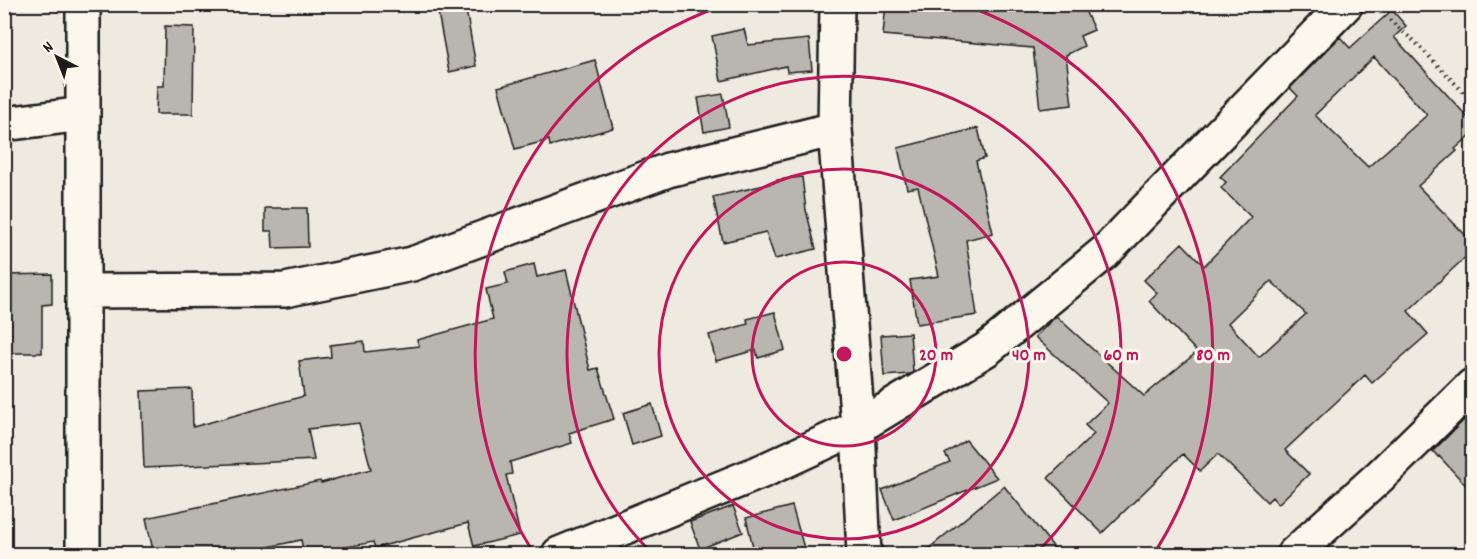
<svg xmlns="http://www.w3.org/2000/svg" width="1477" height="559" viewBox="0 0 1477 559" font-family="Dekko,sans-serif">
  <rect width="100%" height="100%" fill="#eeeadf"/>
  <filter id="ink" filterUnits="userSpaceOnUse"><feTurbulence type="fractalNoise" baseFrequency=".0167" numOctaves="2"/><feDisplacementMap in="SourceGraphic" scale="12" xChannelSelector="R" yChannelSelector="G"/><feConvolveMatrix kernelMatrix="1 2 1 2 8 2 1 2 1" color-interpolation-filters="sRGB"/></filter>
  <g filter="url(#ink)">
    <!-- building -->
    <path fill="#b9b6af" stroke="#1c1c1c" stroke-width="1.5" fill-rule="evenodd" d="M451,4H465L476,66L449,72L437,7Z
      M886,4H947L1017,11L1029,4H1082L1094,30L1080,36L1084,46L1066,55L1072,105L1040,109L1033,48L883,35Z
      M1392,10L1406,26L1394,37L1473,123V133L1455,149L1457,151L1418,186L1473,243V250L1408,311L1428,334L1372,383L1365,375L1285,450L1309,474L1278,504L1272,497L1267,502L1218,454L1200,471L1183,454L1102,533L1048,478L1094,434L1085,425L1108,403L1035,337L1056,316L1144,396L1197,352L1149,301L1157,293L1144,280L1182,243L1204,266L1251,217L1221,188L1226,182L1220,177L1298,96L1290,88L1340,37L1350,48ZM1374,57L1427,115L1368,167L1315,115ZM1271,281L1306,314L1259,357L1228,323Z
      M165,26L194,27L193,114H156L157,86H164Z
      M744,29L748,45L809,39L812,70L787,72L786,66L721,81L712,36Z
      M595,60L613,128L550,146L549,140L515,149L498,87Z
      M723,94L729,127L704,132L698,98Z
      M978,128L985,158L976,161L993,233L966,240L977,315L917,324L910,280L939,276L918,187L907,189L898,148Z
      M802,177L806,210L816,249L775,259L766,232L723,242L713,197L778,182L777,180Z
      M265,208H307L308,247L273,248L272,231H265Z
      M534,264L537,277L566,270L590,370L598,368L614,419L569,433L572,443L510,462L512,474L506,475L520,535L474,546L468,523L375,548L373,542L304,555L301,540L231,555H154L146,518L320,481L321,483L371,469L359,423L308,429L314,460L144,468L141,391L192,389L193,427L304,396L299,361L331,357L330,345L364,341L365,352L419,346L417,340L493,319L486,289L508,284L505,272Z
      M52,274V304L42,305V353H7V349H4V275Z
      M775,312L785,350L758,358L756,350L716,361L709,335L748,324L747,319Z
      M910,333L913,372L910,374L884,376L881,335Z
      M652,404L661,436L632,445L623,413Z
      M1467,417L1473,424V493L1439,456L1438,457L1433,451Z
      M966,440L997,478L894,520L882,490L950,462L945,454Z
      M1004,486L1060,555H921Z
      M733,506L743,532L700,549L690,522Z
      M792,506L806,555H755L746,518Z"/>
    <g fill="none" stroke-linecap="round" stroke-linejoin="round">
      <!-- minor casing -->
      <g stroke="#1c1c1c" stroke-width="38">
        <path id="minor" d="M83,4V554
          M837,4L835,129L858,427L864,554
          M4,124L83,114
          M83,291L285,290L412,264L668,170L835,129
          M559,554L765,470L858,427L987,349L1105,252L1346,4
          M1294,554L1380,476L1472,386"/>
      </g>
      <!-- path -->
      <path stroke="#1c1c1c" stroke-width="4" stroke-dasharray="1.5 4.5" stroke-linecap="butt" d="M1376,8L1416,43L1472,101"/>
      <!-- minor -->
      <use href="#minor" stroke="#fbf7ec" stroke-width="33"/>
    </g>
  </g>
  <!-- distance rings -->
  <g fill="none" stroke="#c2185b" stroke-width="3">
    <circle cx="844" cy="354" r="92"/>
    <circle cx="844" cy="354" r="185"/>
    <path d="M652 553A277 277 0 1 1 1036 553"/>
    <path d="M533 552A369 369 0 0 1 724 5M964 5A369 369 0 0 1 1155 552"/>
  </g>
  <circle cx="844" cy="354" r="9" fill="#c2185b" stroke="#fbf7ec" stroke-width="3"/>
  <g font-size="18" text-anchor="middle" font-weight="bold" fill="#c2185b" stroke="#fbf7ec" stroke-width="6" stroke-linejoin="round" paint-order="stroke">
    <text x="936" y="360">20 m</text>
    <text x="1029" y="360">40 m</text>
    <text x="1121" y="360">60 m</text>
    <text x="1213" y="360">80 m</text>
  </g>
  <!-- margin -->
  <rect width="1477" height="559" fill="none" stroke="#fbf7ec" stroke-width="24"/>
  <rect x="12" y="12" width="1453" height="535" fill="none" stroke="#1c1c1c" stroke-width="2" filter="url(#ink)"/>
  <!-- north arrow -->
  <g transform="translate(57 57) rotate(318)" stroke="#fbf7ec" stroke-width="4.5" paint-order="stroke">
  <path d="M0-4.5L10 22L0 15L-10 22Z" fill="#1c1c1c"/>
  <text y="-9" font-size="16" font-weight="bold" text-anchor="middle" fill="#1c1c1c">N</text>
  </g>
</svg>
